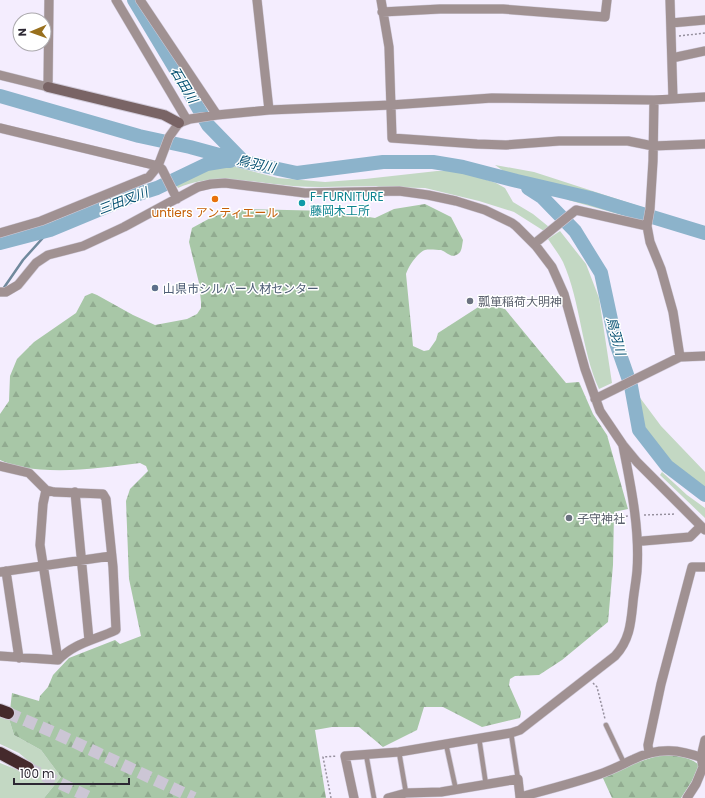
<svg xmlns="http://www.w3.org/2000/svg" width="705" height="798" viewBox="0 0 705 798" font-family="Poppins,'Noto Sans JP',sans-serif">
  <defs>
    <pattern id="forest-firs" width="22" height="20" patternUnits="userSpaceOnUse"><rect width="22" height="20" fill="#a8c7a7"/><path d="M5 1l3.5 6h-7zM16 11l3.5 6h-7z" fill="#91ab90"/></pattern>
  </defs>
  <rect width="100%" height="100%" fill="#f4edfe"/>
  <!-- green -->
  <path fill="#c3d8c3" d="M218,165L232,166L278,178L325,182L365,179L437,171H459L496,183L505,188L513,202L533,214L549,227L544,231L514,212L479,201L425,188L379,187L376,186C349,186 320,188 293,186C256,183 213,172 178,188L175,183L195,172Z
    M495,165L534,172L645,208L643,221L568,200L532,179L505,172Z
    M560,231L586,264L599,298L612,383L599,389C581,349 581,303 563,262C559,254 553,247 548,239Z
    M635,391L661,426L705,472V489C680,473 647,442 638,413C636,406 636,398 635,391Z
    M662,472L687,495L705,508V518L660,475Z
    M0,717L9,719L14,735L41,750L61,777L44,798H0V763L28,774L32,764L19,753L0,744Z"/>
  <!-- forest -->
  <path fill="url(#forest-firs)" d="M425,204L451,217L463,240C462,245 462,252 458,254C451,259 447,252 441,250C437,250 429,249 425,250C418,252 408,267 406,274L413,346L424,351L429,350L436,340L438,333L483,304L505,309L566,383L579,382L593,414L607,435L628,509L614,512L613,565L608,622L562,660L539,675L515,676L510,679L509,685L521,712L520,718L482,727L443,707H424L417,730L383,747L359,727H332L315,730L326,798H44L61,777L41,750L14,735L9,719L12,693L39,701L40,696L48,687L53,675L69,658L115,640L120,644L141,636L129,579L126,501L130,489L148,471L146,466L140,463C101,468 61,474 20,467C14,466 7,463 0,460V414L9,401L10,376L17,359L34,342L76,313L85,296L92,293L97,295L133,315L155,325L187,319L197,314L201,308V302L199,283L189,242L192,228L214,216L246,209L332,211L375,218L394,209Z
    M660,755C674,755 689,756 699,765L692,781L681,798H612L602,776L632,764Z"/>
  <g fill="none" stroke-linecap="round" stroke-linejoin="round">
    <!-- stream -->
    <path stroke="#70899d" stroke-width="2.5" d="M3,289L23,260L50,230"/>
    <!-- river -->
    <path stroke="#8cb3cb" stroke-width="14" d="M134,0L185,85L208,125L243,161
      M0,96L139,136L190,147L245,162L297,173L383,162H433L463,167L517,181L590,198L705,233
      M528,188L542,197L575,231L601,273L616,343L631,386L639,430L667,466L705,495
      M0,243L50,230L132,196L157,188L207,164L225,161H230"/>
    <!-- highway-tunnel -->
    <path stroke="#ccc6d5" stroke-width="12" stroke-dasharray="12 6" stroke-linecap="butt" d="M8,713L55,733L194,798
      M28,768L91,798"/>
    <!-- lane casing -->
    <g stroke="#d0cad9" stroke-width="6">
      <path id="lane" d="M606,725L624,763
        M511,733L518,779
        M479,738L486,785
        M446,744L456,790
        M399,752L406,793
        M366,754L374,798"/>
    </g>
    <!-- street casing -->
    <g stroke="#d0cad9" stroke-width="10">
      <path id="street" d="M116,0L187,120
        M140,0L217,115
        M257,0L269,110
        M381,0L389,47L392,138L477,144L506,145L559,141H628L653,146L705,144
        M670,0L673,99
        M382,12L440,9H503L605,17L607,0
        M671,23L705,20
        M672,58L705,51
        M0,75L48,87L49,0
        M654,100L653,161L650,209L647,226L650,242L661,269L673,312L680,357
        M0,128L158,166L162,169L177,199
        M0,233L41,221L149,177L158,166L169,137L179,123L190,119L217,115L269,110L391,105L492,98L654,100L705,97
        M534,244L576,210L647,226
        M0,292H6L18,285L36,263L48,255L83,246L124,227L198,187L211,184L225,183L305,193L399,191L428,195L456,201L485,210L512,223L516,226L536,246L552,267L564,294L585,369L600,411L623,445L637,462L705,530
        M595,399L680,357L705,356
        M0,466L29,473L46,490L54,492L103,494L106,499L113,567L116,630C95,640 74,643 58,660
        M46,490L43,504L40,545L58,660
        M75,492L89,640
        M643,541L690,537L701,526
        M6,571L19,658
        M0,572L111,556
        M0,656L58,660
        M649,753L648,745L661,684L692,567H705
        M354,798L345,756L399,752L511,733L520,730L615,656C630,640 631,622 633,602C634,592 636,582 637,571C640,529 631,487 623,446
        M388,798L406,793L441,792L518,779L520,797C547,790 574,783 600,774C612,770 623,764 634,759C658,747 680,749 705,759
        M687,798L696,784L703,767L701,757L705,740"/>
    </g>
    <!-- secondary casing -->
    <g stroke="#d0cad9" stroke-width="12">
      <path id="secondary" d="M48,87L164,115L179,123"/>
    </g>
    <!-- highway casing -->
    <g stroke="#d0cad9" stroke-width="14">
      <path id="highway" d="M0,710L8,713
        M0,753L28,768"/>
    </g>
    <!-- path -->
    <path stroke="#958f9d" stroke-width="1.5" stroke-dasharray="2 2" stroke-linecap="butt" d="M679,36L705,33
      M644,515L676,514
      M582,520L628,516
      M593,683L597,687L605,719
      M331,798L323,757L337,756"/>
    <!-- lane -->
    <use href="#lane" stroke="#a09192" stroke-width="4.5"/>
    <!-- street -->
    <use href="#street" stroke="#a09192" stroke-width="9"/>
    <!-- secondary -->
    <use href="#secondary" stroke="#796465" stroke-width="10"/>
    <!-- highway -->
    <use href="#highway" stroke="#452a2c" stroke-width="12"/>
  </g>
  <!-- markers -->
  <circle fill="#e8710a" stroke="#fff" stroke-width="1.5" cx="215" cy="199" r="4"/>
  <circle fill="#0f9aa8" stroke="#fff" stroke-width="1.5" cx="302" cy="203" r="4"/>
  <circle fill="#5c6f8a" stroke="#fff" stroke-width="1.5" cx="155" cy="288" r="4"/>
  <g fill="#6b7280" stroke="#fff" stroke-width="1.5">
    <circle cx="470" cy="301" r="4"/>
    <circle cx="569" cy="518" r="4"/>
  </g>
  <g text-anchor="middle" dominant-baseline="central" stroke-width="3" stroke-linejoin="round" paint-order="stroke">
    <!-- culture labels -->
    <g font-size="12" fill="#0d838f" stroke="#fff" text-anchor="start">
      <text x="310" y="196">F-FURNITURE<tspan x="310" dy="14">藤岡木工所</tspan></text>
    </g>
    <!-- food labels -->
    <g font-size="12" fill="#c56008" stroke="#fff">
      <text x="215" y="212">untiers アンティエール</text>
    </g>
    <!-- service labels -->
    <g font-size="12" fill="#4e5e75" stroke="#fff" text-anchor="start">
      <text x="163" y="288">山県市シルバー人材センター</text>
    </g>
    <!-- worship labels -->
    <g font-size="12" fill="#5b616d" stroke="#fff" text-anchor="start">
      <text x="478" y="301">瓢箪稲荷大明神</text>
      <text x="577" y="518">子守神社</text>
    </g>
    <!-- water labels -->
    <g font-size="13" font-style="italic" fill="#045071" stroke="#fff">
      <text transform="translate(184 85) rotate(59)">石田川</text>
      <text transform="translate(256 164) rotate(13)">鳥羽川</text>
      <text transform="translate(123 201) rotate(-21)">三田叉川</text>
      <text transform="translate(616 336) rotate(75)">鳥羽川</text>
    </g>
  </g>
  <!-- north arrow -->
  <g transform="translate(32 32) rotate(268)"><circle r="19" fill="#ffffff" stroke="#aba9ad"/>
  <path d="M0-3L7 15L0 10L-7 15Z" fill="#99701d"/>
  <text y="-6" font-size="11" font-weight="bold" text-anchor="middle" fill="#2d2833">N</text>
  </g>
  <!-- scale -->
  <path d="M14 778v6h115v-6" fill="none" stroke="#2d2833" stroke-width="2"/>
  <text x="20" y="778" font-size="12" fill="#2d2833" stroke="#ffffff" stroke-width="3" paint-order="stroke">100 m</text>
</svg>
